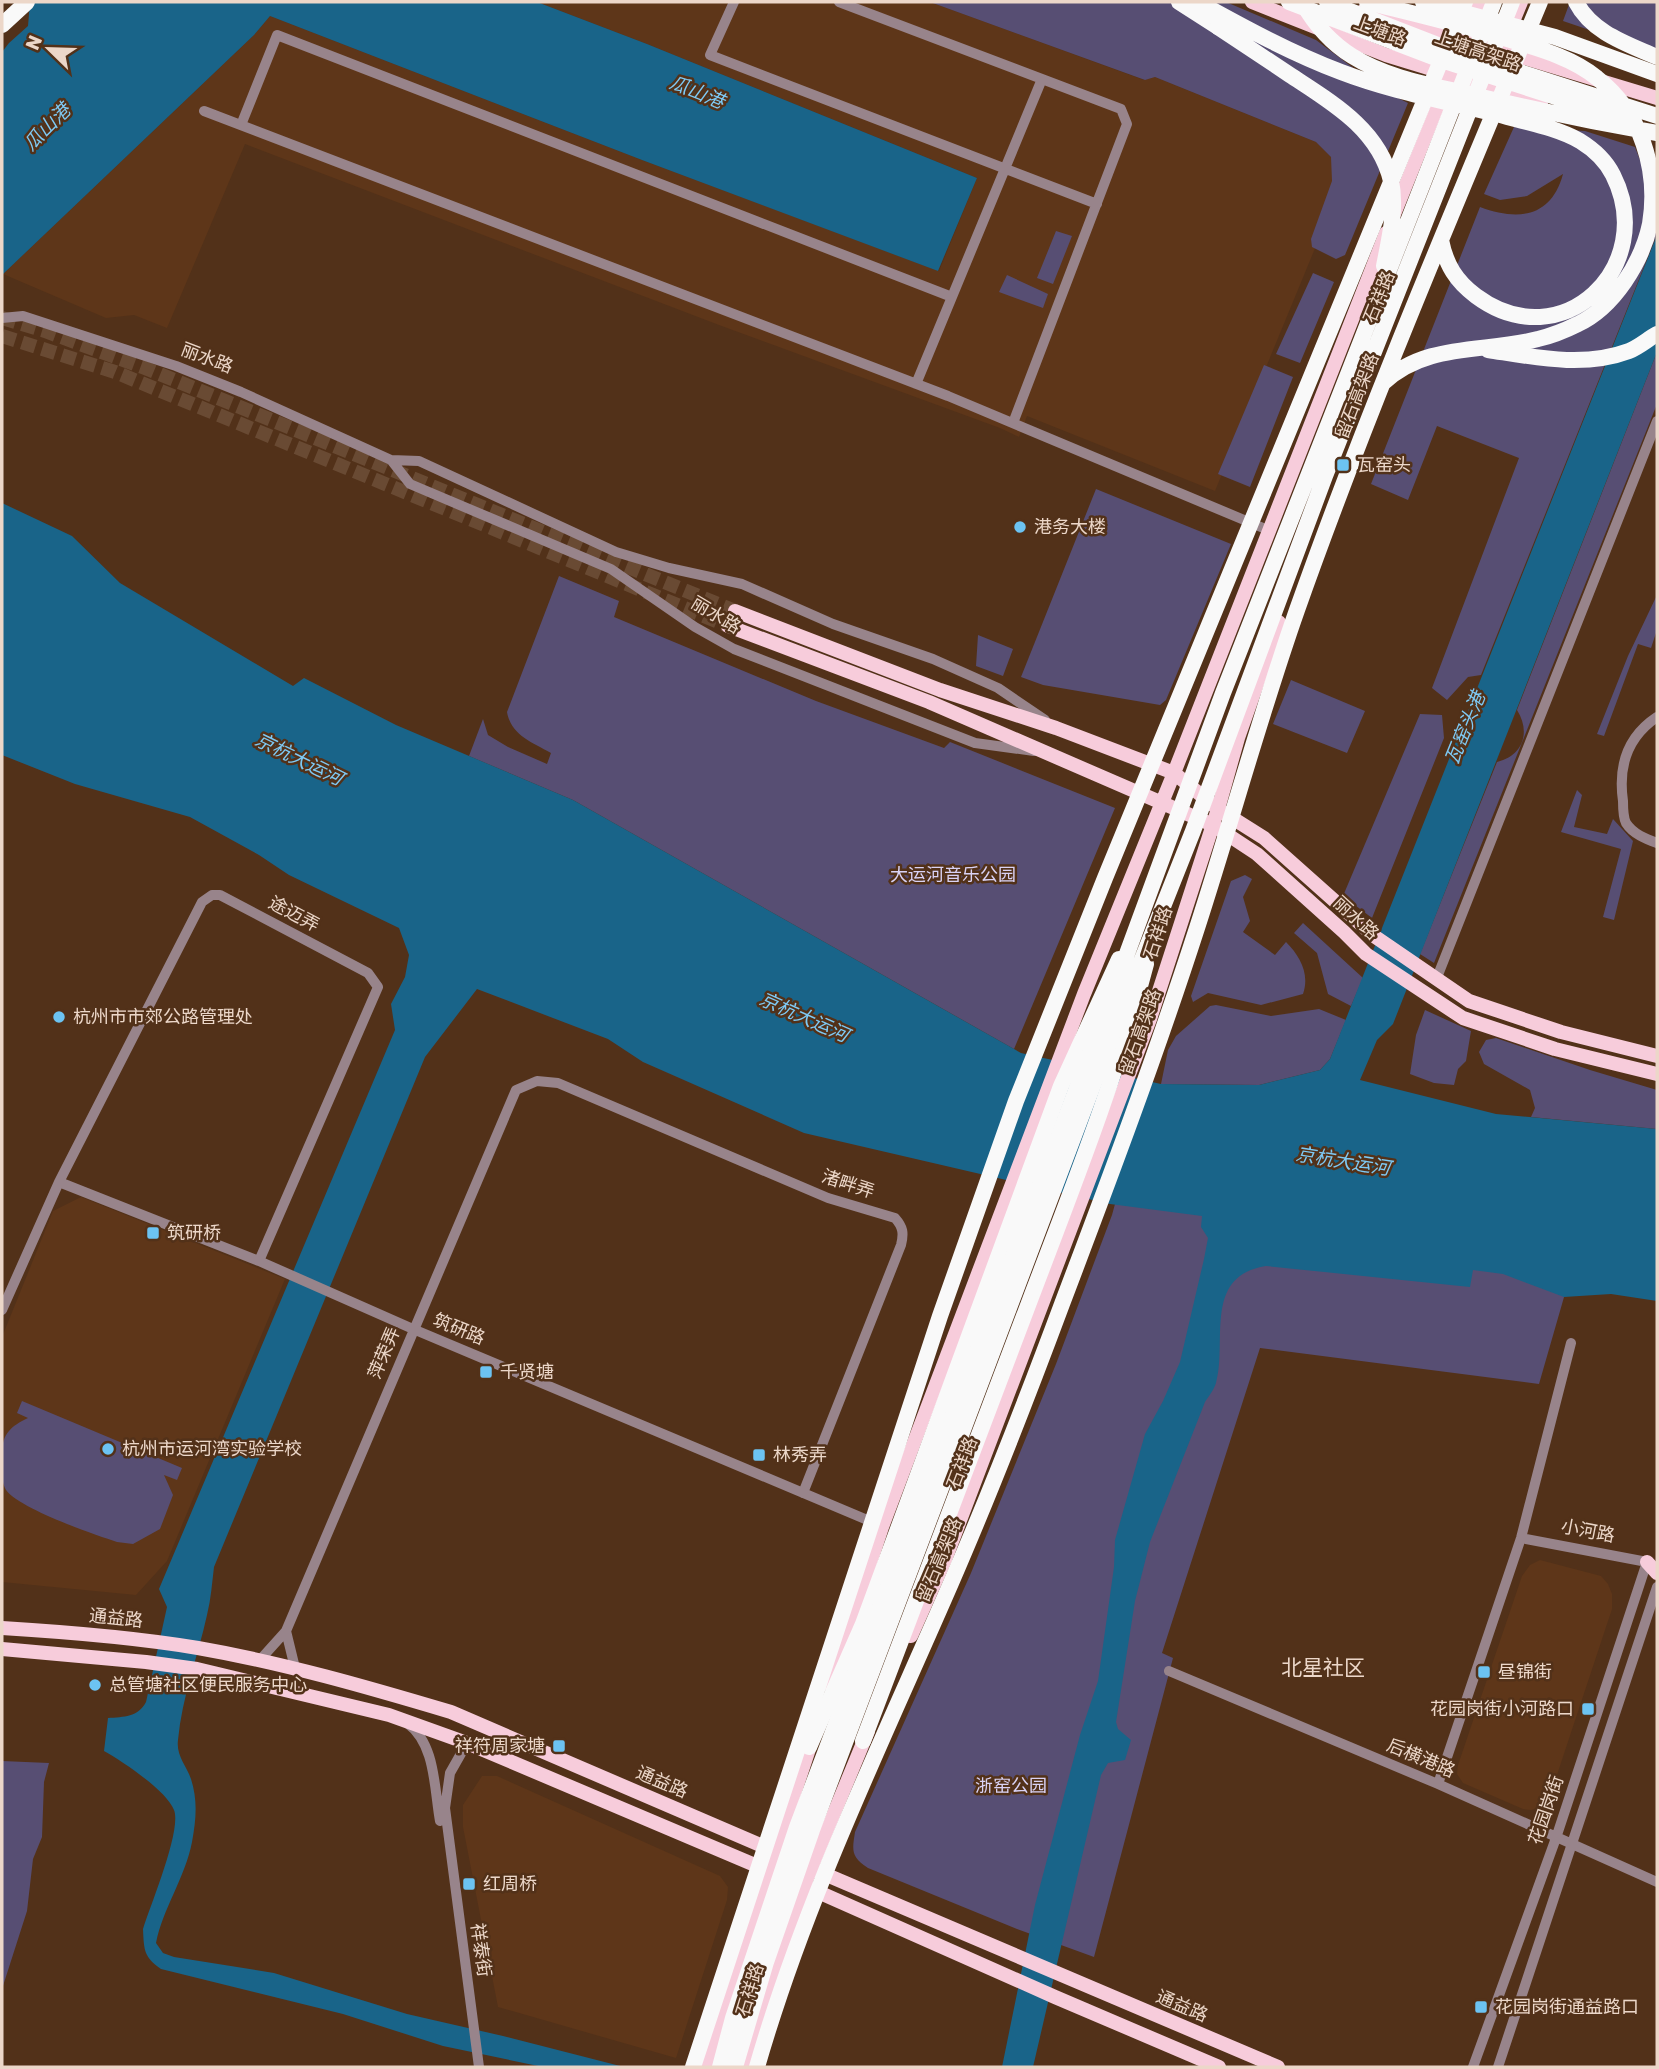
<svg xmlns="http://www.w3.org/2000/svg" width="1659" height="2069" viewBox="0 0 1659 2069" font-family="Rubik,'Noto Sans SC',sans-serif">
  <rect width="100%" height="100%" fill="#523119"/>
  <!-- built -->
  <path fill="#5e3619" d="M537,2H930L1144,80L1155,77L1316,142L1331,157L1340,182L1323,229L1215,491L1027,416L1019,437L1000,428L719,325L245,144L167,328L134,315L106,318L3,274L254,35L270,16L642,160L939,271L977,178L647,44Z
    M81,1197L285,1279L167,1561L136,1595L2,1582V1337L53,1211Z
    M1540,1560L1601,1576L1608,1584L1612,1594V1609L1549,1799L1541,1807L1531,1810L1523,1809L1463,1783L1457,1774L1458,1765L1522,1576L1530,1565Z
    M482,1776H497L720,1876L728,1887L727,1900L676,2058L498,2007L463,1827V1805Z"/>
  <!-- green -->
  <path fill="#574e73" d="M930,2H1226L1316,40L1384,91L1408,103L1345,255L1336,259L1312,247L1311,239L1332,181L1331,157L1316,142L1155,77L1145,80Z
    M1570,2H1657V53L1563,21Z
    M1514,127L1585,131L1635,147L1640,160L1657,166V234L1481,675L1468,677L1447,700L1432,688L1519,458L1437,426L1408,500L1371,484L1480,207C1518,221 1551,218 1563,174L1527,196L1500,200L1484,194Z
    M1056,231L1072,236L1053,284L1037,278Z
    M1313,273L1334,282L1300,363L1276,354Z
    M1007,275L1048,294L1043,308L999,292Z
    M1657,352V404L1434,963L1420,954L1497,762C1523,756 1531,732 1517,710Z
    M1264,365L1293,377L1250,487L1218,474Z
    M1096,489L1231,544L1166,700L1160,705L1043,685L1021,677Z
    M559,576L619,601L614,617L816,701L944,748L950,742L1115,808L1014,1049L573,800L469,756L483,719L488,735L508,747L547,764L551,753C531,742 511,735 507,712Z
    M1657,595V630L1651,648L1638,644L1604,736L1597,734L1628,656Z
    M978,635L1013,649L1003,676L976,666Z
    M1291,680L1365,711L1347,753L1273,724Z
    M1420,714L1442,715L1444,738L1372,918L1343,896Z
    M1577,790L1582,795L1574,827L1607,834L1613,819L1633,841L1614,920L1603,917L1621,849L1561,832Z
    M1245,875L1252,879L1243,897L1250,921L1243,932L1275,955L1286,942C1300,956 1310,974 1303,994L1261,1005L1208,993L1193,1002L1191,996L1231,881Z
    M1303,923L1363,978L1351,1006L1328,994L1317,953L1294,933Z
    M1216,1005L1271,1016L1319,1009L1346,1020L1330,1059L1320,1070L1259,1085L1161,1084L1168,1050L1176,1036L1210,1006Z
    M1425,1010L1471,1031L1466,1061L1458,1069L1454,1085L1434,1083L1410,1074L1416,1035Z
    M1496,1038L1590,1070L1657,1090V1129L1531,1117L1535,1108L1530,1090L1484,1064L1479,1052L1486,1040Z
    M1121,1182L1579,1245L1539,1384L1260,1348L1162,1653L1173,1658L1094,1957L1017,1929L868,1868C851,1857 852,1851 855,1832L971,1573L1056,1364L1112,1215Z
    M22,1401L182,1468L177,1480L164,1475L173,1495L160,1529L133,1544L117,1542C93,1534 20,1509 6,1490C0,1480 2,1465 2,1453C2,1434 11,1426 28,1418L17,1413Z
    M2,1761L49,1763L44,1782L42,1837L33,1859L27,1911L2,1989Z"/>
  <!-- water -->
  <path fill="#196489" d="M30,2H537L647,44L977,178L938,271L642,160L270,16L254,35L2,275V52L9,43L28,26Z
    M1657,235V352L1393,1024L1377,1040L1360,1080L1496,1114L1657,1129V1301L1611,1294L1564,1297L1503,1274L1473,1270L1470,1287L1266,1266C1202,1276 1228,1342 1216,1383C1214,1390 1208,1397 1205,1402L1150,1542L1135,1601L1116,1722L1118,1729L1131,1740L1125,1760L1108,1763L1101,1775L1033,2067H1002L1035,1905L1080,1735L1098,1681L1114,1567L1115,1540L1145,1434L1163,1401L1180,1362L1204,1259L1208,1238L1201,1227L1202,1216L1110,1204L804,1133L643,1062L608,1039L477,989L425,1057L214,1567C212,1583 211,1599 207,1615C198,1656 182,1697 178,1740C176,1756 186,1765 191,1779C198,1801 196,1820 192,1842C185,1878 163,1908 156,1943L163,1953L174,1957L274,1973L407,2014L503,2036L624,2067H543L443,2046L343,2014L161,1969C144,1957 144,1951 143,1929C150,1906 182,1830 174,1810C167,1791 122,1761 104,1751L108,1718C124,1717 138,1717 146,1702L167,1607L159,1589L395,1030L391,1004L405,977L409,955L399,928L289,875L259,855L190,817L75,784L2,755V503L72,536L120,583L293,686L304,678L396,725L573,800L1021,1053L1161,1084L1259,1085L1320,1070L1330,1059Z"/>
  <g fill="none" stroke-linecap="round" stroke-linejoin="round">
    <!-- major-tunnel -->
    <path stroke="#694a33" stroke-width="14" stroke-dasharray="14 7" stroke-linecap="butt" d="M2,318L45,331L145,368L735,611
      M2,336L115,372L728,626"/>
    <!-- minor -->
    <path stroke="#98848b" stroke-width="10" d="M734,2L710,55L1097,204
      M839,2L1121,109L1127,124L1013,423
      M204,111L948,396L1268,530
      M241,125L277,35L952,297
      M2,318L23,316L176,366L241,392L391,460L419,461L616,552L669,568L742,584L833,624L933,659L998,688L1045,720
      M916,384L1042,79
      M391,460L410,484L611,569L695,627L734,649L975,743L1034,751
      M1657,717C1627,737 1618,766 1623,801C1623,808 1623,817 1626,823C1633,834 1646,839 1657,843
      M1436,980L1657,421
      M59,1182L259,1261L413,1329L877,1524
      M2,1310L59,1182L202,902L212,895H220L368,973L378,987L259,1261
      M286,1631L295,1668
      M259,1661L286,1631L516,1090L537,1081L558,1083L828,1198L895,1218C903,1227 904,1233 901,1245L803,1493
      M1169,1671L1438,1784L1657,1882
      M407,1723C436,1744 434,1788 440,1821
      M467,1743L450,1773L445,1808L479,2067
      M1438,1784L1521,1538L1571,1343
      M1473,2067L1556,1838L1647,1562L1521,1538
      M1498,2067L1657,1587"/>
    <!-- major -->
    <path stroke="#f7ccdb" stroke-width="14" d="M1252,2L1386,55L1448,74
      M1364,10L1462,38
      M1507,36L1521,2
      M1485,46L1657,98
      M1470,81L1541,104
      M1394,214L1480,2
      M735,611L940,690L1056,728L1174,773L1218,809L1264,838L1374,936L1469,1001L1561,1032L1657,1056
      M728,626L929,702L1213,825L1257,854L1344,932L1366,954L1463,1018L1555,1049L1657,1074
      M1647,1562L1657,1573
      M2,1628C67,1632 133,1637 198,1648C284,1663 367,1687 451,1712L774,1851
      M911,1636L945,1560L1150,1019L1218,809L1238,738L1279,622
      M2,1649L146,1662L197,1669L389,1715L467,1743L769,1871
      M830,1685L882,1527L1084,994L1174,773L1386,233
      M815,1870L1278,2067
      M807,1887L1055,1997L1219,2067
      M706,2067L730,1987L813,1737
      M746,2067L804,1886L868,1731"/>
    <!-- highway -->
    <path stroke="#f9f9f9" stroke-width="16" d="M1179,2L1218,27
      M1576,2C1592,33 1628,44 1657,57
      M2,25L27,2
      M1488,350C1534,357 1584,368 1629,351C1639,347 1648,339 1657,334
      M863,1741C920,1594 975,1447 1030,1300C1072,1189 1116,1079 1146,964
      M809,1747L863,1624L1061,1086L1119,959"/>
    <!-- highway-bridge -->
    <path stroke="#f9f9f9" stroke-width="16" d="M1198,2C1245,28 1291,53 1341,72C1393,92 1450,102 1504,116C1529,123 1557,128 1580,141C1593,149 1606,161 1613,175C1659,266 1562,360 1476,296C1456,281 1446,265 1441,240
      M1289,2L1441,60L1624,119
      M1302,2C1314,23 1331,43 1352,56C1387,78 1430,85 1469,94C1531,109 1594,122 1657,133
      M1327,2L1448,49L1657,116
      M1367,2C1415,14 1463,25 1510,40C1540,49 1573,58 1597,78C1641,112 1659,170 1650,224C1642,262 1614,307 1578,324C1566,330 1551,336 1538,339C1485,353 1426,342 1383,383
      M1423,2L1555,37L1657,74
      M1218,27C1242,43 1266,59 1290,75C1331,102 1379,129 1391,181C1397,208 1389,240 1384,266
      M693,2067L940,1316L1016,1101L1105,878L1465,2
      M720,2067L733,2018L797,1827L1100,1027L1223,693L1494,2
      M735,2067L766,1962L812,1830L1112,1035L1193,831L1325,476L1512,2
      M757,2067C805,1900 882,1742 951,1583C991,1491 1027,1398 1062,1304C1109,1180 1156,1055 1197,928C1231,823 1260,715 1297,610C1370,404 1456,204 1540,2"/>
  </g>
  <!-- markers -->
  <g fill="#6cc3f2" stroke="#523119" stroke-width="2.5">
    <rect x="1336" y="458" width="14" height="14" rx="3.5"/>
    <circle cx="1020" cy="527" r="7"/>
    <circle cx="59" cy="1017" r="7"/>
    <rect x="146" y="1226" width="14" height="14" rx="3.5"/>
    <rect x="479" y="1365" width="14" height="14" rx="3.5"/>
    <circle cx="108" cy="1449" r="7"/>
    <rect x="752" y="1448" width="14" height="14" rx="3.5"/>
    <rect x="1477" y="1665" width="14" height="14" rx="3.5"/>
    <circle cx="95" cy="1685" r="7"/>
    <rect x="1581" y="1702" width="14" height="14" rx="3.5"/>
    <rect x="552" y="1739" width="14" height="14" rx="3.5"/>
    <rect x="462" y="1877" width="14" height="14" rx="3.5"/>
    <rect x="1474" y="2000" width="14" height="14" rx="3.5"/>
  </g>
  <g text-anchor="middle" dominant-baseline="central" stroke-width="5" stroke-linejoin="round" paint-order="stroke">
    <!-- street labels -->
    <g font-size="18" fill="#ecd7c9" stroke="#523119">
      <text transform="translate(1380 31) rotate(20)">上塘路</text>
      <text transform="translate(1478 51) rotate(19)">上塘高架路</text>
      <text transform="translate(1379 297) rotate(-68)">石祥路</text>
      <text transform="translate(207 358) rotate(21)">丽水路</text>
      <text transform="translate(1357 396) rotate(-69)">留石高架路</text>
      <text transform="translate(716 615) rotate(31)">丽水路</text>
      <text transform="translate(294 914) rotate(28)">途迈弄</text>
      <text transform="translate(1356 918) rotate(43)">丽水路</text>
      <text transform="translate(1158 933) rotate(-72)">石祥路</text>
      <text transform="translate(1140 1032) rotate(-70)">留石高架路</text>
      <text transform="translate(848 1184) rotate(18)">渚畔弄</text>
      <text transform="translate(459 1329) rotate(22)">筑研路</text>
      <text transform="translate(384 1353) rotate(-67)">萍荣弄</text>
      <text transform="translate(962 1463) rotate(-69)">石祥路</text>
      <text transform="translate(1588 1531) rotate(11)">小河路</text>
      <text transform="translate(939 1560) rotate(-67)">留石高架路</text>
      <text transform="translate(116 1618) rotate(6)">通益路</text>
      <text transform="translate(1421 1758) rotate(23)">后横港路</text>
      <text transform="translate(662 1782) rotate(23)">通益路</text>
      <text transform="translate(1546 1810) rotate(-71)">花园岗街</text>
      <text transform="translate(481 1950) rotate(82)">祥泰街</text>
      <text transform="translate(750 1990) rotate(-73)">石祥路</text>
      <text transform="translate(1182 2006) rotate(23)">通益路</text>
    </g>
    <!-- poi labels -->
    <g font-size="18" fill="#ecd7c9" stroke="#523119" text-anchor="start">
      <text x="1357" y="465">瓦窑头</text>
      <text x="1034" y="527">港务大楼</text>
      <text x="73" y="1017">杭州市市郊公路管理处</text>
      <text x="167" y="1233">筑研桥</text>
      <text x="500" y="1372">千贤塘</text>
      <text x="122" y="1449">杭州市运河湾实验学校</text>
      <text x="773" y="1455">林秀弄</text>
      <text x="1498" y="1672">昼锦街</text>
      <text x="109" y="1685">总管塘社区便民服务中心</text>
      <text x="1574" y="1709" text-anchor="end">花园岗街小河路口</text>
      <text x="545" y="1746" text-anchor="end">祥符周家塘</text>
      <text x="483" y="1884">红周桥</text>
      <text x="1495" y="2007">花园岗街通益路口</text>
    </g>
    <!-- park labels -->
    <g font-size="18" fill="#d9d2f5" stroke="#523119">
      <text x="953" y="875">大运河音乐公园</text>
      <text x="1011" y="1786">浙窑公园</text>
    </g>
    <!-- water labels -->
    <g font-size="19" font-style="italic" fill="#7ecaf5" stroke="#523119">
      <text transform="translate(697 92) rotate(22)">瓜山港</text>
      <text transform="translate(47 127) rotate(-45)">瓜山港</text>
      <text transform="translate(1465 728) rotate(-68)">瓦窑头港</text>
      <text transform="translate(299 759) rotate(26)">京杭大运河</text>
      <text transform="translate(804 1017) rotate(24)">京杭大运河</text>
      <text transform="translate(1343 1161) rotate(9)">京杭大运河</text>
    </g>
    <!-- quarter labels -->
    <g font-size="21" fill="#ecd7c9" stroke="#523119">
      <text x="1323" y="1667">北星社区</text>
    </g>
  </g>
  <!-- border -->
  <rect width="1659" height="2069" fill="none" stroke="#ecd7c9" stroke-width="7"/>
  <!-- north arrow -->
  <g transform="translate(49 49) rotate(293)" stroke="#523119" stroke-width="5" paint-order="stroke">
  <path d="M0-5L12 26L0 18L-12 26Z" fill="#ecd7c9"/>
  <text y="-10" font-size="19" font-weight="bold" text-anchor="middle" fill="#ecd7c9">N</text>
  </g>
</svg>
